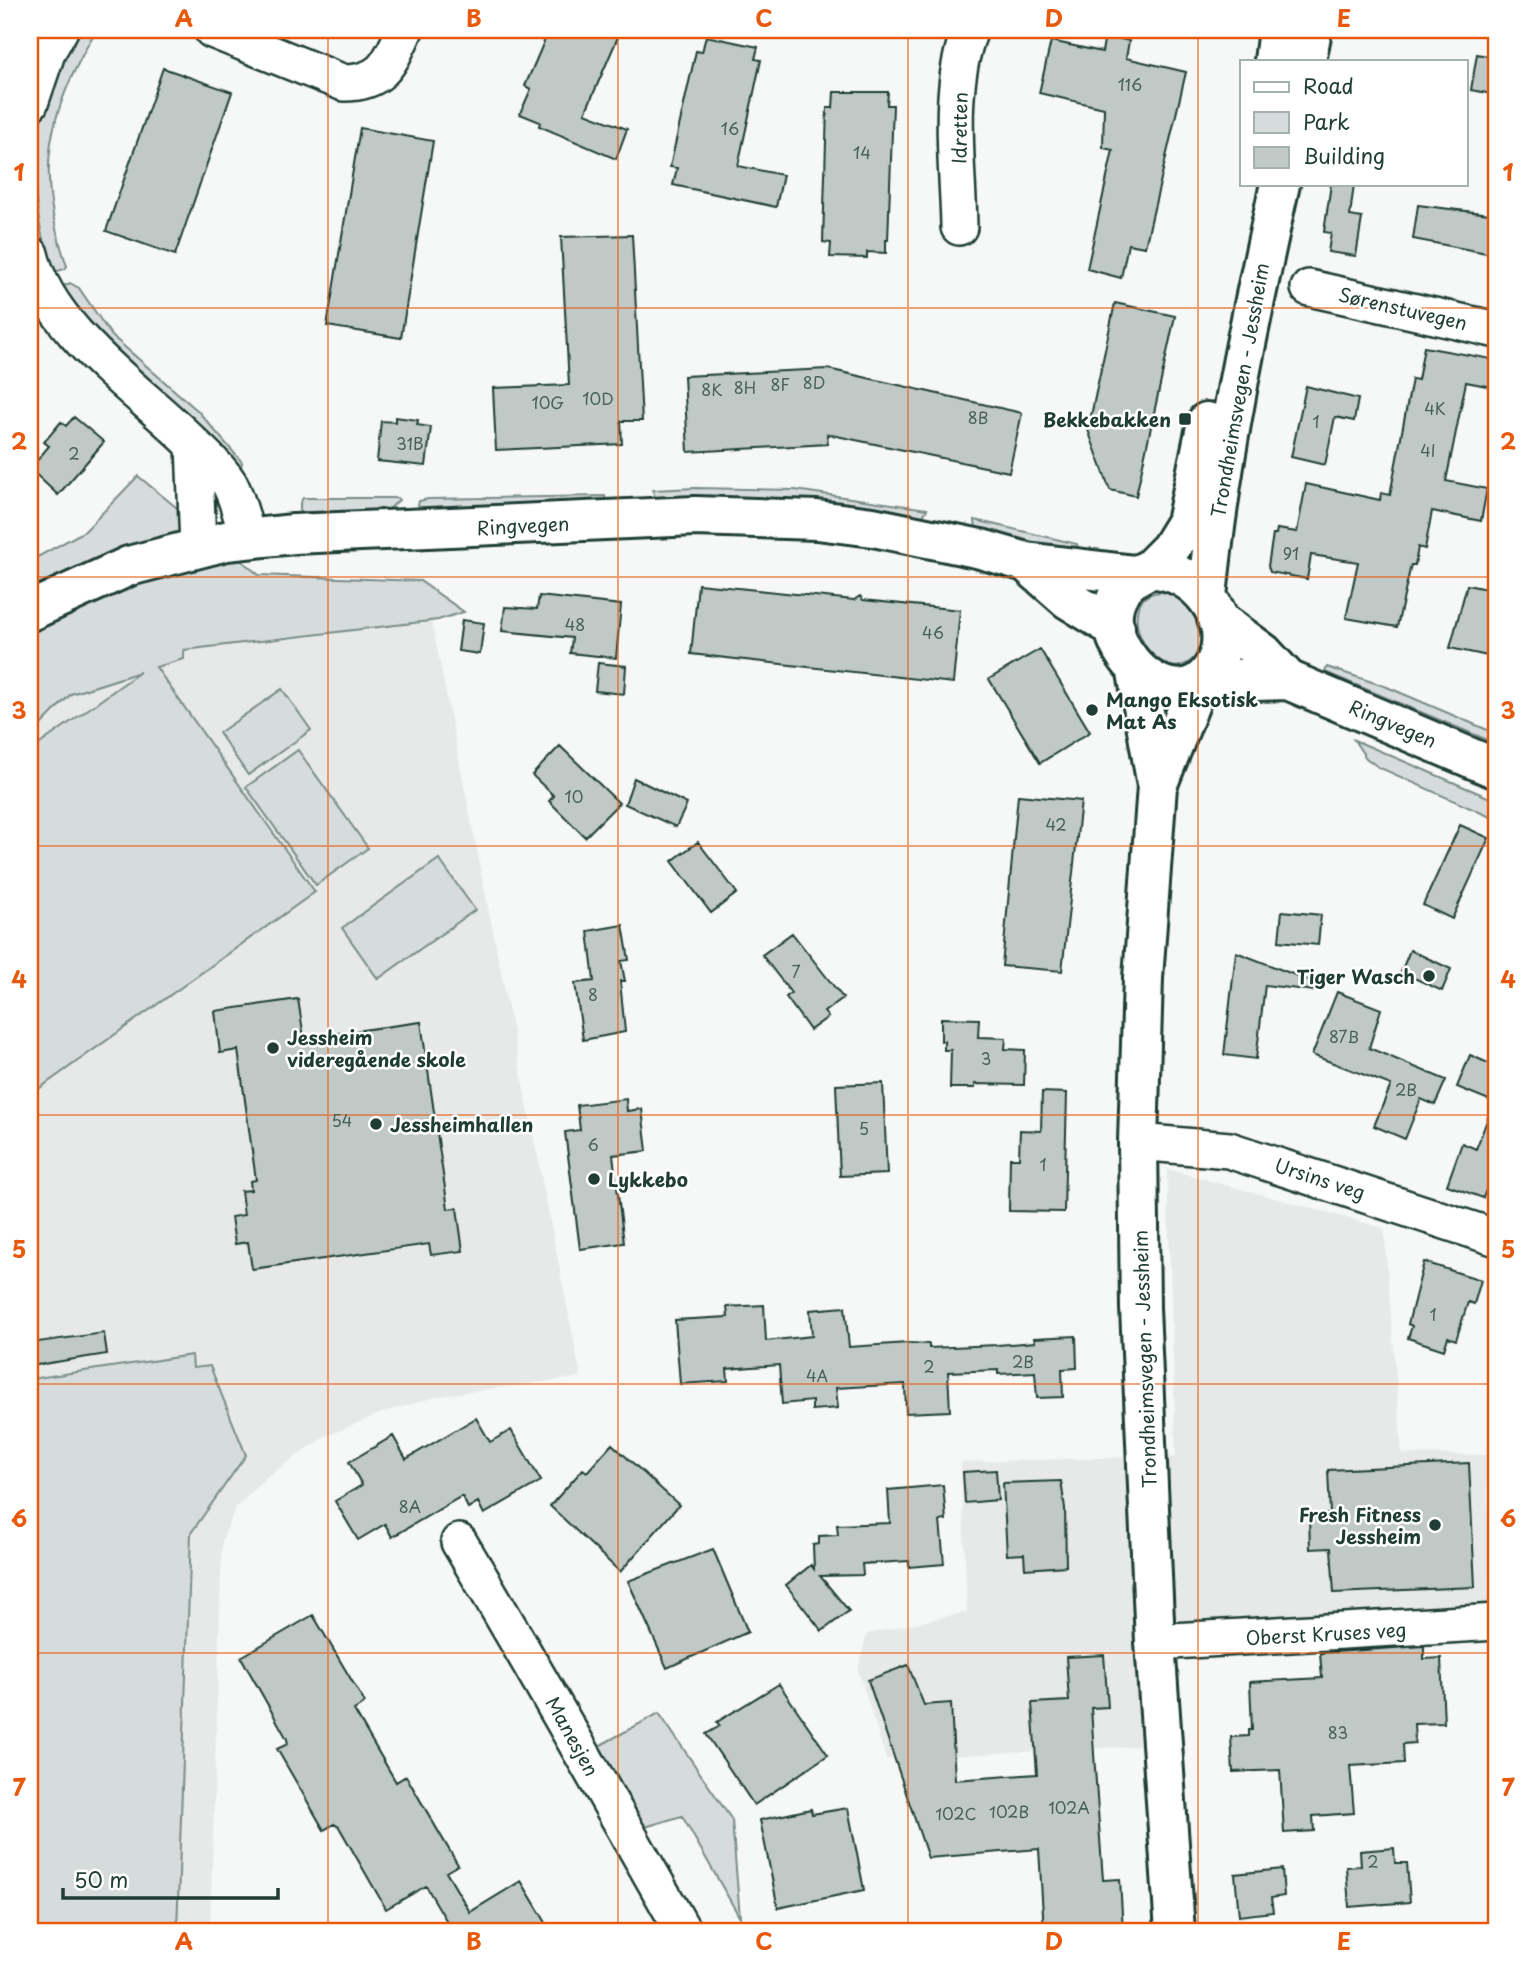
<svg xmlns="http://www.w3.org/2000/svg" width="1527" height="1961" viewBox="0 0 1527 1961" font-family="'Playpen Sans',sans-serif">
  <rect width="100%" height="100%" fill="#f6f7f7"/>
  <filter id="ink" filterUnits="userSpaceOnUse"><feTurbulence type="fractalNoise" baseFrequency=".0143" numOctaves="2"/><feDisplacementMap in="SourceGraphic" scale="14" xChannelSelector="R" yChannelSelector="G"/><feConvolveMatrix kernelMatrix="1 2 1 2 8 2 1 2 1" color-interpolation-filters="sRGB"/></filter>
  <g filter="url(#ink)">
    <!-- built -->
    <path fill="#e6e9e8" d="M429,608L581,1377L438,1396L381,1413L324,1437L268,1476L236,1507L222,1540L210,1931H30V718L123,652Z
      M1167,1169L1384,1228L1402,1454L1487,1455L1490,1612L1134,1638L1141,1746L886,1759L858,1670L867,1634L967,1612L961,1462L1176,1456Z"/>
    <!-- green -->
    <path fill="#d6dcdb" stroke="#7a8c88" stroke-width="2" d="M77,30H96C47,116 34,170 67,266L65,269L54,272C21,191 32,104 77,30Z
      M70,283L79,288L111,335L198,411L242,462L240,473L104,344L59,288Z
      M138,476L259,575L420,581L464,612L438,620L184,650V659L156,667L315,892L30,1095V751L140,672L71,694L30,736V561L85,531Z
      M695,488L795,490L927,509L922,518L791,499H655L653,490Z
      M605,496L606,502L422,510L418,505L419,501L428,499Z
      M303,498H397L399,500L387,511L300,512V503Z
      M975,520L1077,544L1081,556L976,529Z
      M1163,592C1190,598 1206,628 1199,653C1157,705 1104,592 1163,592Z
      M1327,667L1387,687L1497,734V744L1325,672Z
      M282,689L311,730L248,775L219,733Z
      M1354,740L1497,801V820L1378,767L1366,758Z
      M298,750L368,848L316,885L246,787Z
      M439,859L475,910L378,979L342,928Z
      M192,1355L193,1368L210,1366L246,1455L191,1533L177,1931H30V1379Z
      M659,1713L732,1820L740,1918L682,1816L645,1827L599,1746Z"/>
    <!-- building -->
    <path fill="#c0c9c6" stroke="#1f3d34" stroke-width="2" d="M549,30H621L585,113L627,129L616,159L539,126L540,122L520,114L531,89L525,86Z
      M1105,35L1129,41L1126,58L1186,72L1145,247L1128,244L1121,278L1087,269L1113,150L1103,148L1104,108L1039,93L1051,41L1102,52Z
      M706,36L758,47L755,59L761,60L738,166L783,175L776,207L673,185L677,168L670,167L696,51L702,52Z
      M1477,54L1497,58V95L1471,90Z
      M163,68L232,92L175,255L106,231Z
      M834,92H888L887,105H893L888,240H886V253L867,252V258L830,257L831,243L823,242L827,108H833Z
      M360,128L433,141L401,338L327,326Z
      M1331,184H1354L1350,216L1362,218L1356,256L1328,252L1331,233L1324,232Z
      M1418,205L1497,215V255L1413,239Z
      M632,235L642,421H621L622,444L496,450L493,388L569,385L561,237Z
      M1115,303L1175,316L1136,496L1110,490L1088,430Z
      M1424,347L1497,360V388L1466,382L1446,481L1487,489L1481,521L1432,511L1425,549L1418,547L1415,565H1411L1397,627L1346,618L1358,562L1311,555L1307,579L1270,572L1268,566L1273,534H1276L1277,529L1297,532L1306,484L1380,500L1381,493L1390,495L1412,379L1418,380Z
      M828,369L1022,413L1009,472L827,434L828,444L688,452L684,376Z
      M1306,386L1358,399L1354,421L1335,417L1325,465L1291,457Z
      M74,417L104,442L58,495L30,469L49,446L44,442L61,422L66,426Z
      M395,417L418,420L417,425L431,427L426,466L377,461L381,421L395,422Z
      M698,584L854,600L860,596L863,600L960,610L953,683L691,654Z
      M1467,585L1497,591V658L1450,648Z
      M539,596L621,605L616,658L570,653L572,638L502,631L505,607L537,609Z
      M462,620L484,623L480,654L458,651Z
      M1040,649L1090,732L1040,763L989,679Z
      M598,663L626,666L624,694L595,691Z
      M560,746L619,803L585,837L549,801L554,796L532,775Z
      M634,778L687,804L676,827L625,804Z
      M1018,795L1081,801L1062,971L1002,966Z
      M1460,825L1489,838L1452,919L1423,905Z
      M698,842L737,893L711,913L672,861Z
      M1282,911L1321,915L1318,945L1279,941Z
      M623,925L629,960L621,961L625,981H620L625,1032L583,1040L575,983L594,981L588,931Z
      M792,933L843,998L824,1012L828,1017L810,1030L786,997L791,993L762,955Z
      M1410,950L1451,969L1442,991L1401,972Z
      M1236,952L1316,983L1314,991L1265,985L1256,1059L1224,1055Z
      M1337,992L1381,1009L1369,1048L1446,1080L1435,1105L1421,1099L1405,1139L1374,1126L1391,1085L1312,1055Z
      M298,999L304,1038L421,1022L448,1209L457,1208L463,1251L431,1255L429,1244L252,1269L248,1242L235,1244L231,1217L244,1215L241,1191L251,1190L250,1181L256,1180L238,1050L220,1053L215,1011Z
      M941,1018L979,1019L978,1037L1006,1038L1005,1049L1025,1050L1024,1085L975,1084V1088H950L951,1050H944V1041H941Z
      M1470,1055L1497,1067V1179L1491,1177L1483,1198L1447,1185L1462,1143L1476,1149L1494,1102L1457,1087Z
      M883,1083L887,1174L840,1176L836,1085Z
      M1042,1092L1067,1093L1064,1212L1009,1211L1010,1158H1019L1020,1130L1041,1131Z
      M626,1099L627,1111L642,1109L647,1151L613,1155L624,1243L580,1249L565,1132L580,1130L577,1105Z
      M1424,1262L1481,1280L1474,1304L1468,1302L1456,1340L1448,1337L1444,1350L1408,1338L1412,1326L1408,1324Z
      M764,1305L766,1341L812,1336L810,1310L845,1307L849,1347L908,1343L929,1344V1348L997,1345L1035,1342L1034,1338L1076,1336L1077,1368L1062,1369L1063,1397L1037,1398L1035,1372L998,1374V1370L948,1372L950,1411L906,1413L905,1384L836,1388L838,1408L812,1410V1401L782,1404L779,1365L727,1369L728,1381L680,1384L675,1320L728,1317L727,1307Z
      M104,1333L107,1354L30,1366V1343Z
      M476,1418L490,1442L511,1430L541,1481L484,1514L478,1502L468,1508L462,1496L392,1537L385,1524L358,1540L335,1501L362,1485L349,1462L393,1436L406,1459Z
      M612,1444L679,1505L620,1572L550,1506L583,1469L587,1472Z
      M1469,1463L1475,1587L1334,1593L1331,1548L1310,1549L1309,1515L1330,1514L1328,1470Z
      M996,1470L998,1500L965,1503L963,1472Z
      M1061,1481L1065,1508L1066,1566L1025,1569L1024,1554L1007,1555L1003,1483Z
      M943,1485L946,1520L940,1521L944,1564L909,1567V1561L862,1564L863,1575L820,1576L849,1611L822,1631L786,1585L811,1565L814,1569L813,1545L819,1544V1536L838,1535L837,1525L890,1523L888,1490Z
      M713,1549L748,1632L667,1668L628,1581Z
      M313,1615L365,1703L354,1710L396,1782L406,1776L458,1865L446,1872L470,1912L521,1881L551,1931H438L449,1925L426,1886L386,1909L339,1827L334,1824L324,1830L277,1749L288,1744L287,1739L241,1657Z
      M1424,1646V1659L1441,1658L1444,1723L1414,1724L1415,1743L1403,1744L1404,1763L1350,1766L1354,1813L1313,1816L1314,1831L1284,1833L1280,1770L1233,1772L1231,1737L1249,1736V1730H1252L1250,1682L1322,1678L1320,1653Z
      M1104,1655L1108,1707L1091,1708L1095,1769L1103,1880L1120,1879L1123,1931H1044L1039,1849L928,1858L868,1680L908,1665L924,1705L951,1703L955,1780L1037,1774L1032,1703L1069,1701L1066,1657Z
      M779,1684L828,1755L754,1805L706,1734L720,1726L717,1722Z
      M848,1808L864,1890L778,1908L760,1820L811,1809L812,1814Z
      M1394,1848L1395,1863H1407L1410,1902L1349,1907L1346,1867L1361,1866L1360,1851Z
      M1282,1869L1284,1896L1271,1898L1273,1912L1239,1916L1235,1874Z"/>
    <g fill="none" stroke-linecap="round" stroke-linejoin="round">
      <!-- minor casing -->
      <g stroke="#1f3d34" stroke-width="40">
        <path id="minor" d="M212,30L344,83C384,83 390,61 405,30
          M30,103L48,50L60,30
          M959,227C958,165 946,89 970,30
          M30,254C48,330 139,390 192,443C205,456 219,467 229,483C238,498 242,521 248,539
          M1309,288L1497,330
          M194,445L198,546
          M1138,1142L1229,1150L1497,1238
          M459,1542C536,1671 609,1801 683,1931
          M1155,1642L1497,1622"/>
      </g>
      <!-- secondary casing -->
      <g stroke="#1f3d34" stroke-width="44">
        <path id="secondary" d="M1274,61L1278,30
          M1306,61L1312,30
          M1026,562L1068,599L1115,628
          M1150,569L1170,549L1186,523L1207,422
          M1150,569C1194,568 1237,618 1216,662C1174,746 1052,608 1150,569Z
          M1207,597C1220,459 1250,320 1280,184
          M30,611L129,566L226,541L294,534L695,516L817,520L873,527L981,549L1026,562L1135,575
          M1217,619L1263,653L1288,680
          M1137,672L1157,786L1143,978L1138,1142L1140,1308L1155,1642L1175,1931
          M1208,675L1254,681L1288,680L1497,769
          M1157,786L1198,683"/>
      </g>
      <!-- minor -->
      <use href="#minor" stroke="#fff" stroke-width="35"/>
      <!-- secondary -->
      <use href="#secondary" stroke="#fff" stroke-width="38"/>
    </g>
  </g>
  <!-- grid -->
  <path fill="none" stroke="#e8590c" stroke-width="2" stroke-opacity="0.55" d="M328,30V1931M618,30V1931M908,30V1931M1198,30V1931M30,308H1497M30,577H1497M30,846H1497M30,1115H1497M30,1384H1497M30,1653H1497"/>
  <!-- markers -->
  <g fill="#1f3d34" stroke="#fff" stroke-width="2.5">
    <rect x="1178" y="412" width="14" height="14" rx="3.5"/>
    <circle cx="1092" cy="710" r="7"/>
    <circle cx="1429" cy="976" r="7"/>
    <circle cx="273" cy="1048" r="7"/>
    <circle cx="376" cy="1124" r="7"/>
    <circle cx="594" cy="1179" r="7"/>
    <circle cx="1435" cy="1525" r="7"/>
  </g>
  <g text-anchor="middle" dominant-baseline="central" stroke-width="5" stroke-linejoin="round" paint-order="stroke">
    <!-- number labels -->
    <g font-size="16" fill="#476058">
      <text x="1130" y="84">116</text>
      <text x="730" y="128">16</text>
      <text x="862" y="152">14</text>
      <text x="814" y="382">8D</text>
      <text x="780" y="384">8F</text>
      <text x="745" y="387">8H</text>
      <text x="712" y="389">8K</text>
      <text x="598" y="398">10D</text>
      <text x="548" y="402">10G</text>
      <text x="1435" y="408">4K</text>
      <text x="978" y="417">8B</text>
      <text x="1316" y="421">1</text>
      <text x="410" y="443">31B</text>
      <text x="1428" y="450">4I</text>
      <text x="74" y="453">2</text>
      <text x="1291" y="553">91</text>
      <text x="575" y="624">48</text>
      <text x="933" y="632">46</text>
      <text x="574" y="796">10</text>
      <text x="1056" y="824">42</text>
      <text x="796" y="971">7</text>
      <text x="593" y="994">8</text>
      <text x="1344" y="1036">87B</text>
      <text x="986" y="1058">3</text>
      <text x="1406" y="1089">2B</text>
      <text x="342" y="1120">54</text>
      <text x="864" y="1128">5</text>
      <text x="593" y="1144">6</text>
      <text x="1043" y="1164">1</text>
      <text x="1433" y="1314">1</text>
      <text x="1023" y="1361">2B</text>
      <text x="929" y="1366">2</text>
      <text x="817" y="1375">4A</text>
      <text x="410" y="1506">8A</text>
      <text x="1338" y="1732">83</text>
      <text x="1069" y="1807">102A</text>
      <text x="1009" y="1811">102B</text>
      <text x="956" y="1813">102C</text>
      <text x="1373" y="1861">2</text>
    </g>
    <!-- street labels -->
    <g font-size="19" fill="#1f3d34" stroke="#fff">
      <text transform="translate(959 128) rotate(-89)">Idretten</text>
      <text transform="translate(1403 308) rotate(13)">Sørenstuvegen</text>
      <text transform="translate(1239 390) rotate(-80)">Trondheimsvegen - Jessheim</text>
      <text transform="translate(523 525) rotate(-3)">Ringvegen</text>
      <text transform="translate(1393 723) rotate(23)">Ringvegen</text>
      <text transform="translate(1320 1178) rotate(18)">Ursins veg</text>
      <text transform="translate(1144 1359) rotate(-92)">Trondheimsvegen - Jessheim</text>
      <text transform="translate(1326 1633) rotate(-3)">Oberst Kruses veg</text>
      <text transform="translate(573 1736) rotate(61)">Manesjen</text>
    </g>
    <!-- poi labels -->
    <g font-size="19" font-weight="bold" fill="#1f3d34" stroke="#fff" text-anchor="start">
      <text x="1171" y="419" text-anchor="end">Bekkebakken</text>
      <text x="1106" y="699">Mango Eksotisk<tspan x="1106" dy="22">Mat As</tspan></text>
      <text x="1415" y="976" text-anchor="end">Tiger Wasch</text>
      <text x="287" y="1037">Jessheim<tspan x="287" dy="22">videregående skole</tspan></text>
      <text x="390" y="1124">Jessheimhallen</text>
      <text x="608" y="1179">Lykkebo</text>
      <text x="1421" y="1514" text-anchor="end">Fresh Fitness<tspan x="1421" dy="22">Jessheim</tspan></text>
    </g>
  </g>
  <!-- margin -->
  <rect width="1527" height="1961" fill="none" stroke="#fff" stroke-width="77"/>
  <!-- legend -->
  <rect x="1240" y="60" width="228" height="126" fill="#ffffff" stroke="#a5b1ae" stroke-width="2"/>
  <rect x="1254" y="82" width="35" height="10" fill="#ffffff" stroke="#a5b1ae" stroke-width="2"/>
  <text x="1303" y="94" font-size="21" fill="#1f3d34">Road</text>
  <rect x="1254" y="112" width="35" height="21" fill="#d6dcdb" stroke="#a5b1ae" stroke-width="2"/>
  <text x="1303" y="130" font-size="21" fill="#1f3d34">Park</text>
  <rect x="1254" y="147" width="35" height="21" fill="#c0c9c6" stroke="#a5b1ae" stroke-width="2"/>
  <text x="1303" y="164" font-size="21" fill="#1f3d34">Building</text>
  <!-- scale -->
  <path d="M63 1888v10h215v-10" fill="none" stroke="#1f3d34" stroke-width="3.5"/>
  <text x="74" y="1888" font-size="21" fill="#1f3d34" stroke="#ffffff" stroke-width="5" paint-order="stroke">50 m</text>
  <rect x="38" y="38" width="1450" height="1885" fill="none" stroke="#e8590c" stroke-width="2.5"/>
  <g font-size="23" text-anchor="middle" font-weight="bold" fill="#e8590c">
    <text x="184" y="27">A</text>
    <text x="474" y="27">B</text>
    <text x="764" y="27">C</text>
    <text x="1054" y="27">D</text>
    <text x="1344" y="27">E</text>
    <text x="19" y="181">1</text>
    <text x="1508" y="181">1</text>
    <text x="19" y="450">2</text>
    <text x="1508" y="450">2</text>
    <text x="19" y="719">3</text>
    <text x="1508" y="719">3</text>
    <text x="19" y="988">4</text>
    <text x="1508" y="988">4</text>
    <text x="19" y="1258">5</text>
    <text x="1508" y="1258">5</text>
    <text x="19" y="1527">6</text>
    <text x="1508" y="1527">6</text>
    <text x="19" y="1796">7</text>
    <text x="1508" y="1796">7</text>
    <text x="184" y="1950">A</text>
    <text x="474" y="1950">B</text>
    <text x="764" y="1950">C</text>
    <text x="1054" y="1950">D</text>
    <text x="1344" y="1950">E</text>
  </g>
</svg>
